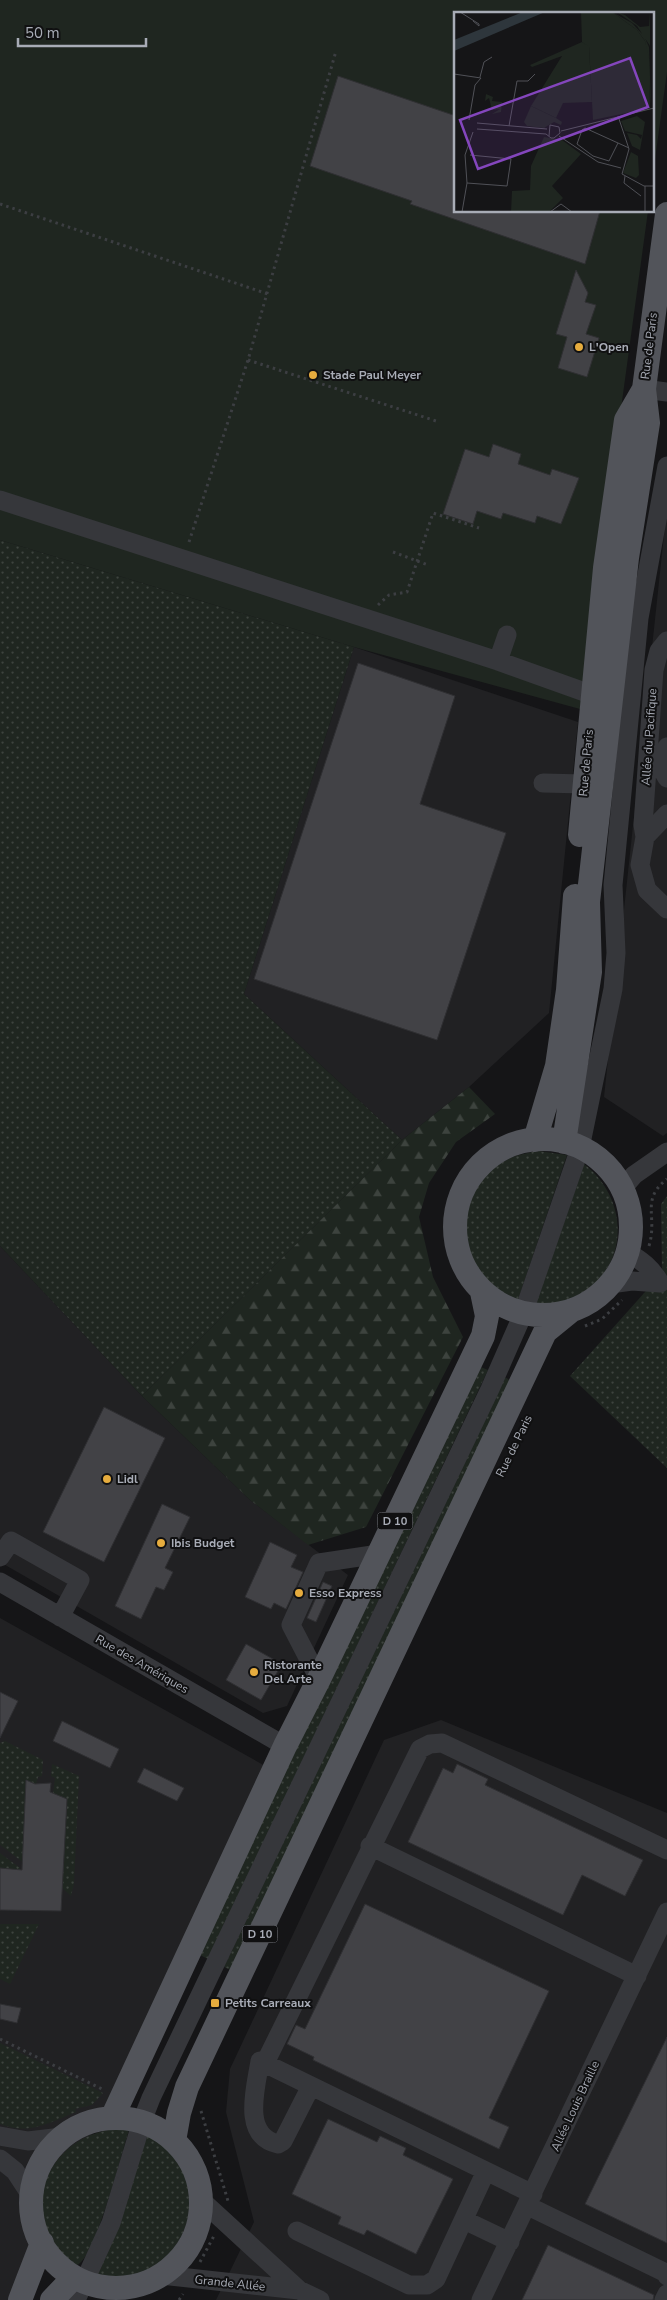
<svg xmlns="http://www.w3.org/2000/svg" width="667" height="2300" viewBox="0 0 667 2300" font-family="'Nunito Sans',sans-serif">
  <defs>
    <pattern id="grass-dots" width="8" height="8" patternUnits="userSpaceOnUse" patternTransform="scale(1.25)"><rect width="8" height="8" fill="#1f2620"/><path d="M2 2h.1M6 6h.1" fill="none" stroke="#3d433e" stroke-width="1.8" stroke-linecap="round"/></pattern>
    <pattern id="forest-firs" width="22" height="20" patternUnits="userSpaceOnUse" patternTransform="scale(1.25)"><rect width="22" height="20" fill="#1f2620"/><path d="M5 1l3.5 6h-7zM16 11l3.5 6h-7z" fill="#3d433e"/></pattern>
  </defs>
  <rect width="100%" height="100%" fill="#151517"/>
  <!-- built -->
  <path fill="#212123" d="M667,507V1133L663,1136L604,1097Z
    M354,647L578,722L549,1013L469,1087L402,1140L244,994Z
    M0,1246L142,1396L250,1500L348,1575L287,1706L263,1713L0,1562Z
    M0,1618L267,1767L13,2300H0Z
    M441,1720L667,1813V2300H216L254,2222L226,2112L230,2069L384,1740Z"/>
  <!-- grass -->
  <path fill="url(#grass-dots)" d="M0,540L354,647L244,994L402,1140L142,1396L0,1246Z
    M539,1151L567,1155L518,1300C504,1296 492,1287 483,1276C454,1243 463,1189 499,1164C511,1156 525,1153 539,1151Z
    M584,1164C631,1200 630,1271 574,1297C563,1302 549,1306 536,1303Z
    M667,1196V1468L570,1376L662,1273L661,1204Z
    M478,1366L488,1370L208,1959L198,1954Z
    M504,1377L513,1382L233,1971L224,1967Z
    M5,1741L43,1760L42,1776L38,1777L36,1784L26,1780L24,1863L0,1845V1743Z
    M52,1764L79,1776L74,1884L71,1896L62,1888L67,1800L53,1793L55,1778L51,1776Z
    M0,1853L20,1868L18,1872L14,1869L0,1868Z
    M0,1924H39L10,1984L0,1979Z
    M0,2043L103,2093L92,2105L75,2109L76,2112C50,2122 30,2136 0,2124Z
    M114,2129L129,2130C122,2152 95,2259 77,2265C13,2224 42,2138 114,2129Z
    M146,2135C228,2173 185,2296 97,2274L119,2226Z"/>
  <!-- forest -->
  <path fill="url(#forest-firs)" d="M469,1087L495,1114L456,1142L429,1183L419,1217L433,1277L463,1337L366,1527L308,1545L250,1500L142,1396L402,1140Z"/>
  <!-- park -->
  <path fill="#1f2620" d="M0,0H667V72L653,174V14H456V211H648L580,709L354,647L0,540Z"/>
  <!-- building -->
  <path fill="#424246" stroke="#2f2f32" d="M338,76L456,116V211H600L585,264L410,204L412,201L310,166Z
    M576,270L588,293L585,302L596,305L586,334L599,338L587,377L558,368L567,337L556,334Z
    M493,444L521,454L518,464L550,475L552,469L579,478L561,524L537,516L535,523L503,513L501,519L477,511L473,524L443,514L465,449L489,457Z
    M358,663L455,696L420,804L506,833L437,1040L254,979Z
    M104,1407L165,1438L104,1562L43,1532Z
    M162,1504L190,1517L165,1568L173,1572L164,1590L156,1587L141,1619L115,1606Z
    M270,1542L297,1555L291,1567L303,1572L286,1609L274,1603L271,1609L245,1597Z
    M323,1582L332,1586L316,1622L307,1618Z
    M246,1644L282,1664L261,1700L226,1680Z
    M0,1692L18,1701L0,1738Z
    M62,1721L119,1749L110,1768L53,1741Z
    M457,1764L488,1779L485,1785L643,1860L625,1896L582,1875L563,1915L408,1842L443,1768L453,1773Z
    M144,1768L184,1788L177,1801L137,1782Z
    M26,1780L35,1784L51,1783L50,1792L67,1799L61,1911L0,1910V1868L22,1870Z
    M365,1904L549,1991L489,2118L509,2127L499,2149L313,2060L314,2057L287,2044L296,2025L305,2029Z
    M0,2004L21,2008L17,2023L0,2019Z
    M667,2037V2243L585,2204Z
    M328,2119L377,2142L380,2136L406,2148L403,2155L453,2179L416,2254L367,2230L364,2235L338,2224L341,2217L292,2194Z
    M548,2245L654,2295L653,2300H522Z"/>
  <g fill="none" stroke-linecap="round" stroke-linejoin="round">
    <!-- path -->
    <path stroke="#3c3e42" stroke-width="3" stroke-dasharray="2.5 4" stroke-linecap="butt" d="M0,204L268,294
      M248,360L436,421
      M189,542L248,360L336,51
      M393,552L428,565
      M378,605L389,595L407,592L433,513L479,528
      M649,1246C658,1216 640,1200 667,1179
      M585,1326L602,1319L622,1300
      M0,2039L104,2090
      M201,2111L228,2201
      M200,2262L215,2234
      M179,2300L183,2294"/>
    <!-- minor -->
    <path stroke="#36373b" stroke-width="19" d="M644,389L667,392
      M0,500L498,661L593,695L603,703
      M498,661L507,635
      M667,747C659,758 660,767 667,778
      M543,783L584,784L597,789
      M667,814L645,837L640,865L647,890L667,909
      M645,837L643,825L654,670L659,651L667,641
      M622,1189L634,1175L667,1152
      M627,1252C641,1260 652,1268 660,1283
      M610,1284L632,1281L660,1283
      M0,1557L11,1541L80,1580L60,1617
      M0,1582L285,1746
      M319,1679L291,1625L319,1563L379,1554
      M370,1846L637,1976
      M265,2063L420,1749L430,1744L442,1743L667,1850
      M311,2086L283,2141L278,2144C241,2136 256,2087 260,2061C351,2105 442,2150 533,2194
      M0,2136L28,2141L62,2137
      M0,2159L15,2171L32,2197
      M201,2200L299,2290L320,2300
      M528,2206L666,2273L667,2276
      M464,2220L510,2242
      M297,2231L409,2285H427L436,2279L486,2171
      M161,2275L299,2290
      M76,2300L111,2223L142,2121L151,2098L490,1389L523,1314L580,1148L613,989L616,953L613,885L639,618L667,466
      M481,2300L667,1912
      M664,2300L667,2294"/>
    <!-- major -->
    <path stroke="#52545a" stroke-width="24" d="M580,835L605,568L626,420L644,389
      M455 1227a88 88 0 1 1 176 0a88 88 0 1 1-176 0Z
      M535,1140L557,1066L568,990L575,896
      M564,1142L590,972L588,902L627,558L648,423L644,389L667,214
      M112,2118L285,1746L319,1679L483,1336L487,1316L482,1292
      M31 2203a85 85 0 1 1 170 0a85 85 0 1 1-170 0Z
      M174,2141L179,2113L187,2087L545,1332L572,1310
      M20,2300L42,2243
      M52,2300L74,2277"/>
  </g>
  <!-- markers -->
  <g fill="#e6ac3e" stroke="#101011" stroke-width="2">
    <circle cx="579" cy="347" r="5"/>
    <circle cx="313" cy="375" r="5"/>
    <circle cx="107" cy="1479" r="5"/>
    <circle cx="161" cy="1543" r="5"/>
    <circle cx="299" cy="1593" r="5"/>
    <circle cx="254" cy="1672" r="5"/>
    <rect x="210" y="1998" width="10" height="10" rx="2.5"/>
  </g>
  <g text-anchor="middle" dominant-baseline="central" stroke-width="4" stroke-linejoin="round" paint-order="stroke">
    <!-- shield labels -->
    <g fill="#101011" stroke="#7a7d84" stroke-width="1">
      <rect x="377.5" y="1512.5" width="35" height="17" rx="4"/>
      <rect x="242.5" y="1925.5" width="35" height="17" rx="4"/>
    </g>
    <g font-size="11" font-weight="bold" fill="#a8acb6">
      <text x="395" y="1521">D 10</text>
      <text x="260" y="1934">D 10</text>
    </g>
    <!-- street labels -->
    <g font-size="12" fill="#a8acb6" stroke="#101011">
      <text transform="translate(649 346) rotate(-83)">Rue de Paris</text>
      <text transform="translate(649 737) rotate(-86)">Allée du Pacifique</text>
      <text transform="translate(586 763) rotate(-85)">Rue de Paris</text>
      <text transform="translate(514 1446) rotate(-64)">Rue de Paris</text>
      <text transform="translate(142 1664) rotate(30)">Rue des Amériques</text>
      <text transform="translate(575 2106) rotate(-65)">Allée Louis Braille</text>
      <text transform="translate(230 2283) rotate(6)">Grande Allée</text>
    </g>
    <!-- poi labels -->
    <g font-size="12" font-weight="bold" fill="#a8acb6" stroke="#101011" text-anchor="start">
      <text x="589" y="347">L'Open</text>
      <text x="323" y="375">Stade Paul Meyer</text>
      <text x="117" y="1479">Lidl</text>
      <text x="171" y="1543">Ibis Budget</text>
      <text x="309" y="1593">Esso Express</text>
      <text x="264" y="1665">Ristorante<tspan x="264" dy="14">Del Arte</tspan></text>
      <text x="225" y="2003">Petits Carreaux</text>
    </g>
  </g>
  <!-- overview -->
  <g transform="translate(454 12)">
    <rect width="200" height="200" fill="#151517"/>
    <path d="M158,0L178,11L190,24L195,35L197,94L191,29L183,18ZM163,0L171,3L186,15L195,14L196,0V34L183,14ZM128,30L135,34L138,90L109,91L102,106L77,94L108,44L78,55L76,53ZM32,82L39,85L38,89L48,90L47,100L38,102L46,97L38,98L35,86L31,89ZM183,104L191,110L186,138L178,134L173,121L183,123L187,127L188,123L171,119L167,109ZM90,125L108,128L127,142L98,174L109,186L95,200H57L58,179L76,178L77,154ZM177,140L184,144L185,163L182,166L169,161Z" fill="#1f2620"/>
    <path d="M77,94L102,106L108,110L107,113L100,110L90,116L73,114L70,110Z" fill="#1f2620"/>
    <path d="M127,0H158L183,18L191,29L195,46L196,96L139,108L135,35L128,30Z" fill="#1f2620"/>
    <path d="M69,0H91L0,39V28Z" fill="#2e363c"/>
    <path fill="none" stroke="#505157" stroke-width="1" d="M6,0L25,12V14L19,9M0,62L27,66L21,73L15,108M26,65L30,50L38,45M164,104L175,137L168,162L190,174H200M23,111L93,117M55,114L63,69H74L81,62M23,117L92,122L97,126H100L106,121L105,115L96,113L95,124M107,119L200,96M105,124L144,150L167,156M155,149L139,144L123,132L128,118L131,116L175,136M155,149L164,131M171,164L170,171L187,184M13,171L53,174L57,147L16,143M8,200L13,171L11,143L19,120M96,200L107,192L118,200M191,200V174"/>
    <path fill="#8446bd" fill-opacity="0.15" stroke="#8446bd" stroke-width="2.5" d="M176,46L194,95L24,157L6,108Z"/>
    <rect width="200" height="200" fill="none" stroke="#a8acb6" stroke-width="2.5"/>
  </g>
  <!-- scale -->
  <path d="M18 38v8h128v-8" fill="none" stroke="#a8acb6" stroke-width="2.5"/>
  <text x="25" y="38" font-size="15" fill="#a8acb6" stroke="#101011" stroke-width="4" paint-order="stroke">50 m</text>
</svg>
